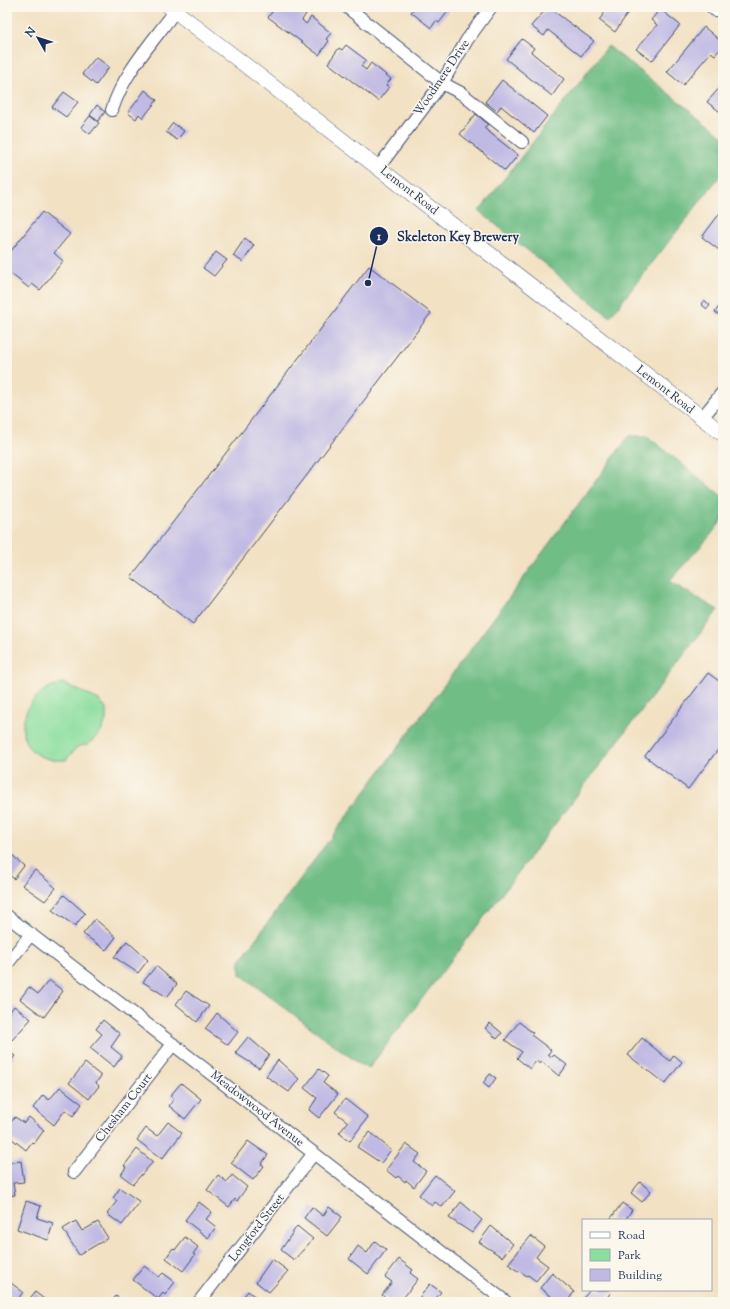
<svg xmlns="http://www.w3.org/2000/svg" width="730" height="1309" viewBox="0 0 730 1309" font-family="'Sorts Mill Goudy',serif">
  <rect width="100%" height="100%" fill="#fbf7ec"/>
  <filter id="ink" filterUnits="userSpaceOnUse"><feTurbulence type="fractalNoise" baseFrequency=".025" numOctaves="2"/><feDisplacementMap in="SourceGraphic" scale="8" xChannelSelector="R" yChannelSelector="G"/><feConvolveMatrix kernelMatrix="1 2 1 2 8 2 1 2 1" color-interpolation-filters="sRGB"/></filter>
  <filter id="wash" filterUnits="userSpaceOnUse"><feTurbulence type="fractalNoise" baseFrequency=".012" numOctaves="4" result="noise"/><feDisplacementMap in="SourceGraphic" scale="16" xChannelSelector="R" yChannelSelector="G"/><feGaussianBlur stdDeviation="0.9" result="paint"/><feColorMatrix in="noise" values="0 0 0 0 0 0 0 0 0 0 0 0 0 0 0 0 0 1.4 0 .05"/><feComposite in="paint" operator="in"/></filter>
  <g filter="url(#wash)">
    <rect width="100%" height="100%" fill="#f2e1c3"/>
    <!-- green -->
    <path fill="#8cde9f" stroke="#54867e" d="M63,683L99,700L106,709V720L101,732L89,744L77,747L66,760C3,764 15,691 63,683Z"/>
    <!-- forest -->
    <path fill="#71bd86" stroke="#467672" d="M608,46L723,136V172L610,317L479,211Z
      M629,436H647L723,497V519L710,536L669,581L718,610L369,1068L362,1066L240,974V960Z"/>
    <g id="blocks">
      <!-- building -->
      <path fill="#c0b9e4" d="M276,7H297L306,14L302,20L306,24L311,17L331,33L326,39L329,41L319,55L268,17Z
        M415,7H446L449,10L439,23L436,21L431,28L411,12Z
        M548,7L594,41L581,56L548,30L544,36L531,26Z
        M609,7H632L615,32L599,20Z
        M634,7H642L639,11Z
        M660,9L680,25L652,61L636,49L657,25L651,20Z
        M704,27L723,43V46L715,55L711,52L683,85L667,72Z
        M522,39L534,48L531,52L564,79L552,96L506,59Z
        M346,45L366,60L361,66L366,70L371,63L391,79L386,85L389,87L378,101L328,63L339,48L342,50Z
        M96,57L109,67L96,85L82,74Z
        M502,80L547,116L534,133L501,106L497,111L485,102Z
        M723,84V114L707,102Z
        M145,90L157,100L143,118L139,114L136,119L128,113Z
        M64,92L78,102L66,117L52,107Z
        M97,105L105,112L98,121L90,115Z
        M476,114L488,124L484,128L518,155L505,171L460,134Z
        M90,116L99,123L90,134L81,127Z
        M173,123L184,131L177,140L166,132Z
        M723,209V253L702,237Z
        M42,212L70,234L54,253L63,261L40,290L32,284L29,288L7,271V256Z
        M245,238L254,245L243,262L233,256Z
        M216,252L227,260L214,276L203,268Z
        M369,266L431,313L193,624L131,577Z
        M704,300L710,305L707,309L701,304Z
        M721,304L723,310L719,315L715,312Z
        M708,673L723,684V743L688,789L645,756Z
        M7,850L24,866L14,879L7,873Z
        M35,870L56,888L45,901L22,885Z
        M64,895L85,913L75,926L52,910Z
        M95,919L116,937L106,950L83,934Z
        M127,941L148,960L138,973L114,957Z
        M156,966L177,984L167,997L143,982Z
        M49,980L63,991L44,1017L20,999L29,987L38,994Z
        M186,991L209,1006L197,1022L176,1004Z
        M14,1006L31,1019L12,1040L7,1036V1016Z
        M217,1013L238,1032L228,1045L205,1029Z
        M103,1020L120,1034L111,1047L122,1056L114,1067L90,1048L102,1034L96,1029Z
        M519,1022L533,1033L531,1035L551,1050L548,1054L552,1057L554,1055L567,1065L559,1076L542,1062L540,1064L536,1061L530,1069L517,1058L522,1052L505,1040Z
        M490,1023L502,1033L497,1039L485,1028Z
        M248,1037L269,1055L259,1068L235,1053Z
        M642,1038L670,1061L674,1055L682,1062L665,1084L628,1055Z
        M7,1050L15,1056L7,1066Z
        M278,1060L299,1079L289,1092L266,1076Z
        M85,1063L101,1076L96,1083L99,1086L89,1099L69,1083Z
        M319,1069L328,1076L323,1083L338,1094L319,1118L309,1110L317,1098L304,1088Z
        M490,1074L496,1078L489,1088L483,1083Z
        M181,1083L201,1099L185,1119L169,1106L174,1099L170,1096Z
        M60,1087L82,1104L73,1116L65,1110L54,1125L33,1108L43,1095L49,1100Z
        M345,1099L368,1117L350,1141L339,1133L348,1122L335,1112Z
        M15,1117L24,1123L29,1117L44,1130L34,1144L32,1142L26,1150L7,1135V1127Z
        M168,1122L182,1133L162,1159L137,1140L146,1128L157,1136Z
        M370,1132L391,1150L381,1163L357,1147Z
        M248,1141L268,1155L261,1164L264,1166L253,1180L231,1163Z
        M406,1144L420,1154L414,1162L426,1171L414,1187L406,1180L405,1182L398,1176L396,1178L386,1170Z
        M137,1149L153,1162L133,1184L121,1175L126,1167L124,1166Z
        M21,1161L24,1182L13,1183L15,1195L7,1196V1163Z
        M218,1175L227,1182L232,1175L247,1187L237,1201L235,1199L229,1207L207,1190Z
        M435,1175L455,1191L442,1207L435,1202L432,1206L419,1195Z
        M640,1182L651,1191L642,1202L631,1193Z
        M120,1188L140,1202L122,1225L107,1214L117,1201L113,1198Z
        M26,1201L41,1206L37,1218L53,1223L48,1240L17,1229Z
        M199,1202L212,1212L206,1219L216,1227L208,1238L185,1220Z
        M461,1202L482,1220L472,1233L449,1218Z
        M622,1203L632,1210L625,1220H613L611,1218Z
        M312,1207L323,1216L329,1207L342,1217L327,1236L304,1218Z
        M76,1221L82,1231L98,1222L108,1238L79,1255L63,1229Z
        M297,1226L313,1239L294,1260L281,1250Z
        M491,1226L513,1244L502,1257L479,1242Z
        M531,1236L544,1246L536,1257L548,1266L536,1281L528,1275L527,1276L520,1271L519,1272L508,1264Z
        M185,1237L198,1247L193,1254L195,1255L183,1271L166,1258L173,1248L175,1250Z
        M375,1241L386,1250L368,1274L349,1259L358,1246L367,1253Z
        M272,1259L288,1271L269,1292L256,1282Z
        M399,1259L413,1270L410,1273L418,1279L400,1302H391L382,1295L392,1282L385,1277Z
        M144,1266L159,1277L163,1273L175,1282L165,1295L163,1293L158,1299L133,1280Z
        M552,1273L574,1292L567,1302H561L555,1298L554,1299L540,1288Z
        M7,1280L23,1292L16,1302H7Z
        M430,1284L441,1292L433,1302H416Z
        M590,1290H609L611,1292L604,1302H580Z
        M248,1291L262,1302H239Z
        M35,1292L48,1302H27Z
        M116,1296L123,1302H111Z"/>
    </g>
  </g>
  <g filter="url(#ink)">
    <use href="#blocks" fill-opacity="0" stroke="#3b4a6d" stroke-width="1"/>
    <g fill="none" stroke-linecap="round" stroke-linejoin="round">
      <!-- minor casing -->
      <g stroke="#3b4a6d" stroke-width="14">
        <path id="minor" d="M347,7L442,83L461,93L522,142
          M712,7L715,10L723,11
          M112,110C124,72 152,43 175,11
          M378,168L442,83L467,40L491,7
          M702,418L723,392
          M7,916L506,1302
          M7,964L31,934
          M74,1172L173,1044
          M199,1302L314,1153"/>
      </g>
      <!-- major casing -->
      <g stroke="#3b4a6d" stroke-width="16">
        <path id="major" d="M170,7L723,434"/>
      </g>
      <!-- minor -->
      <use href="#minor" stroke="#fff" stroke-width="12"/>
      <!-- major -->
      <use href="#major" stroke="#fff" stroke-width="15"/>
    </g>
  </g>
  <g text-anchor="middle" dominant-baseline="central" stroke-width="3" stroke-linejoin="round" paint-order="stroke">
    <!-- street labels -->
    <g font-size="12" fill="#1b2f5e" stroke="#fbf7ec">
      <text transform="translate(442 78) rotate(-56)">Woodmere Drive</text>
      <text transform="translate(409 191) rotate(38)">Lemont Road</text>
      <text transform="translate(665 390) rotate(38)">Lemont Road</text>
      <text transform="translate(124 1108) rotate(-52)">Chesham Court</text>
      <text transform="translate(257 1109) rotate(38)">Meadowwood Avenue</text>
      <text transform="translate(257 1228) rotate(-52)">Longford Street</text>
    </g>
  </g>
  <!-- callouts -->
  <path fill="none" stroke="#1b2f5e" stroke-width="1.5" d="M368 283L379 236"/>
  <g fill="#1b2f5e" stroke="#fbf7ec" stroke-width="1.5">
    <circle cx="368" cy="283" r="4"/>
    <circle cx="379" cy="236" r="10"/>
  </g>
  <g font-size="12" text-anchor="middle" font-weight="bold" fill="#fff">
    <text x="379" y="240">1</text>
  </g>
  <g font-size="13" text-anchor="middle" font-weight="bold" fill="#1b2f5e" stroke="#fbf7ec" stroke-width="3" stroke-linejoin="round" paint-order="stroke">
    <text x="458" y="241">Skeleton Key Brewery</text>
  </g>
  <!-- margin -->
  <rect width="730" height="1309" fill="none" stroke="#fbf7ec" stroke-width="24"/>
  <!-- legend -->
  <rect x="582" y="1219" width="130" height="72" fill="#fbf7ec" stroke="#a1a7b3"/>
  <rect x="590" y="1232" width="20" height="6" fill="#ffffff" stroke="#a1a7b3"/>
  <text x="618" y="1239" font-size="12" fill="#1b2f5e">Road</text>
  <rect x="590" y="1249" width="20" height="12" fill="#8cde9f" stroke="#a1a7b3"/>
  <text x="618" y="1259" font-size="12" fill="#1b2f5e">Park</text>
  <rect x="590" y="1269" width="20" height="12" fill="#c0b9e4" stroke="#a1a7b3"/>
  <text x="618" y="1279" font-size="12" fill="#1b2f5e">Building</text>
  <!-- north arrow -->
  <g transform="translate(38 38) rotate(309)" stroke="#fbf7ec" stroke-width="3" paint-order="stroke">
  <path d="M0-3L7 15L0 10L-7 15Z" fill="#1b2f5e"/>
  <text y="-6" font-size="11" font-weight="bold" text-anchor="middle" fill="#1b2f5e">N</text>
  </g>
</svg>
